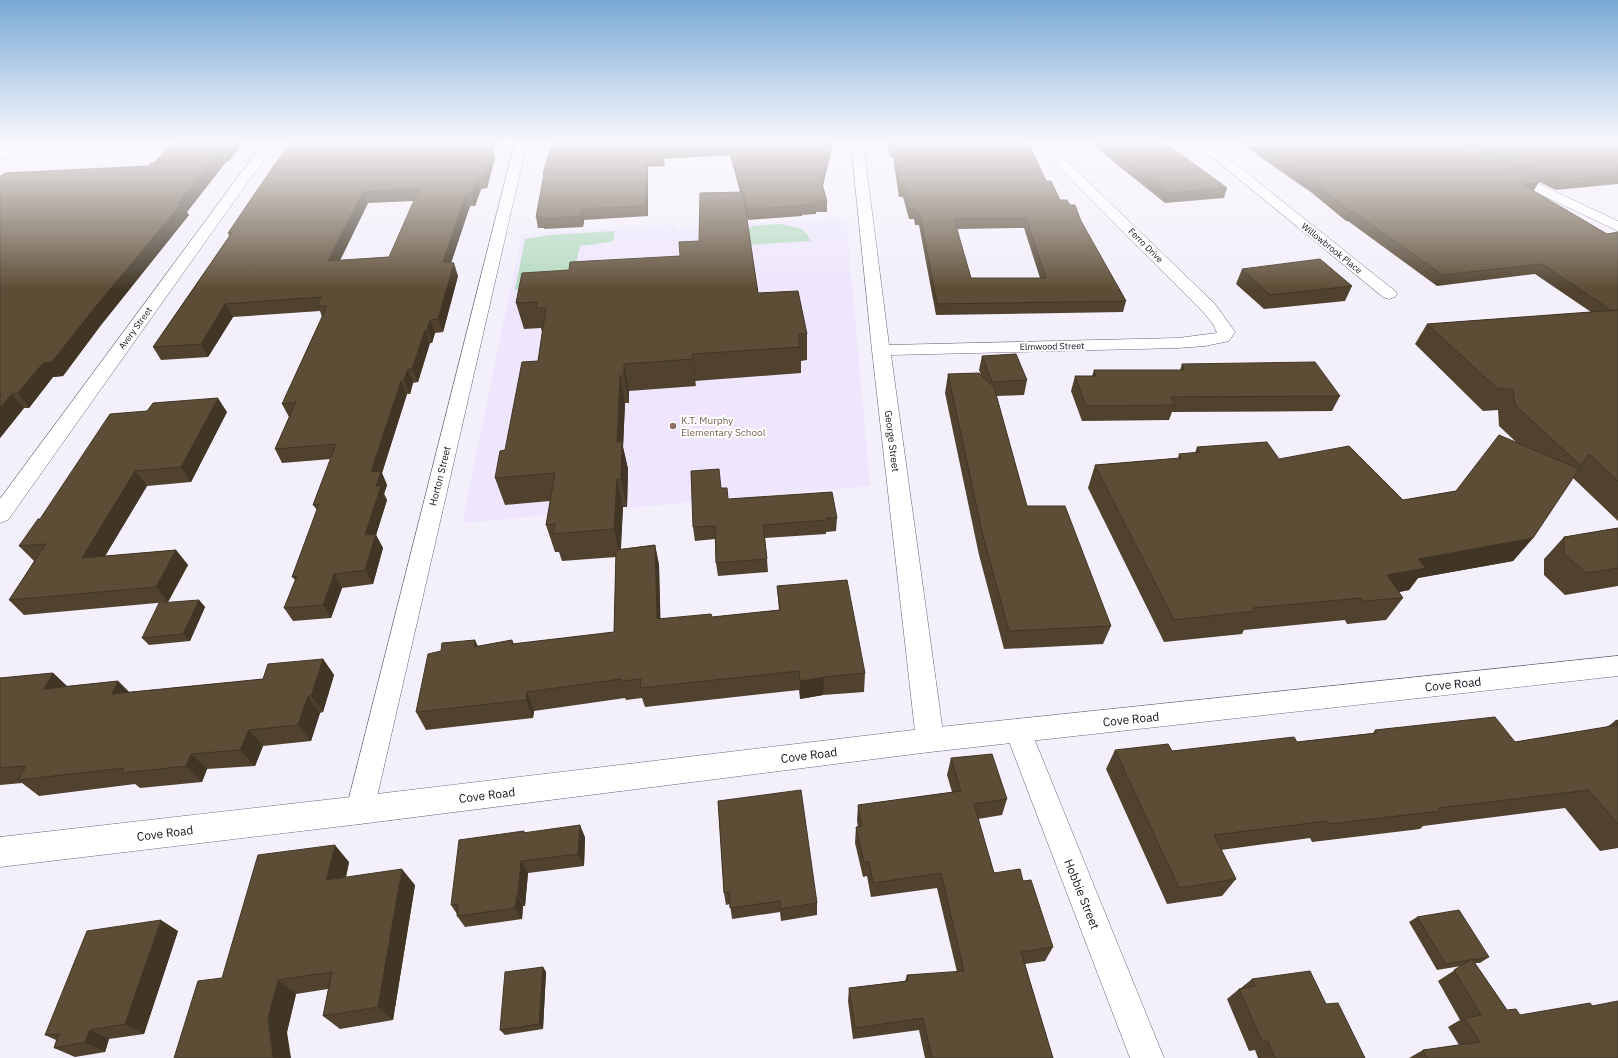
<svg xmlns="http://www.w3.org/2000/svg" width="1618" height="1058" viewBox="0 0 1618 1058" font-family="'IBM Plex Sans',sans-serif">
  <rect width="100%" height="100%" fill="#f3effb"/>
  <!-- built -->
  <path fill="#ede6fc" d="M846,218L870,486L462,523L522,234L676,224V228Z"/>
  <!-- green -->
  <path fill="#b3d9bf" d="M779,224C794,227 804,226 811,241L746,245L749,229L752,226Z
    M614,231V239L610,242L580,246L575,268L531,288L515,290L525,239L550,235Z"/>
  <g fill="none" stroke-linecap="round" stroke-linejoin="round">
    <!-- street casing -->
    <g stroke="#6a617b" stroke-width="1">
      <path id="street" d="M7,142H21L5,157L0,158V148Z
        M264,142H276L8,520L0,523V499Z
        M515,142H527L374,810L370,820L360,824L350,820L346,810Z
        M851,142H863L889,345L1178,338L1217,333L1213,324L1203,312L1034,142H1047L1215,304L1235,332L1229,341L1205,346L1178,348L891,355L944,740L940,748L930,752L920,748L916,740L872,350Z
        M1194,142H1208L1395,291L1397,294L1395,297L1389,299L1383,297Z
        M1509,170L1618,221V231L1504,177L1502,174L1504,171Z
        M1018,719L1028,723L1031,731L1164,1058H1130L1005,731L1008,723Z"/>
    </g>
    <!-- secondary casing -->
    <g stroke="#6a617b" stroke-width="1">
      <path id="secondary" d="M1618,656V676L930,752L360,824L0,867V837L360,796L930,728Z"/>
    </g>
    <!-- street -->
    <use href="#street" fill="#fff" fill-rule="evenodd"/>
    <!-- secondary -->
    <use href="#secondary" fill="#fff" fill-rule="evenodd"/>
  </g>
  <!-- wall -->
  <path fill="#50422e" fill-rule="evenodd" d="M244,142L229,161L226,162L187,212L189,215L101,325L63,376L53,377L29,408H24L0,438V176L148,166L154,163Z
    M552,142H832V148L823,186L827,201V212H816V214L802,215V216L748,220L746,214L758,293L807,334V360L801,361V373L695,381L696,386L629,391V403H625L623,447L628,469L627,507H623L621,549L655,545L659,565L660,619L712,617L779,610L777,586L865,673L864,692L823,695L800,699L799,690L645,707L642,698L626,700L625,698L534,711L533,718L426,730L416,712L478,646L512,640L514,644L614,632L616,557L562,561L559,552H555L546,525L550,501L505,505L495,478L538,361L542,332L541,328L524,329L516,303L569,270L680,256L699,241L740,192L730,155L664,159L665,166L648,167V216L584,220L583,227L544,229V228H538L536,217L544,177L543,174Z
    M887,142H1012L1046,181L1060,200L1070,205L1081,221L1126,301L1123,312L936,315L919,225H915L914,219H909L903,197H899L893,157H890ZM1024,228L1040,278H971L957,229Z
    M1089,142H1170H1166L1165,143L1227,188L1224,198L1165,203Z
    M1239,142H1453L1534,191L1607,234L1618,232V521L1573,478L1533,538L1513,561L1418,578L1409,590L1399,592L1403,598L1386,620L1347,624L1345,620L1244,630L1242,634L1164,642L1088,488L1095,465L1178,458L1179,454L1195,453L1197,447L1279,459L1403,500L1456,491L1516,442L1499,426L1498,410L1483,411L1415,344L1427,324L1591,312L1535,274L1437,286L1348,221H1346L1312,193Z
    M1455,142H1618V184L1556,190Z
    M493,151L495,158L487,188L481,189L475,206H470L451,263L458,276L443,332L435,333L432,343H430L418,382L413,383L410,394H407L382,473L387,485L384,494L387,500L376,535L383,548L373,584L342,588L331,618L293,621L284,608L295,580L292,577L317,510L313,505L331,459L282,463L275,449L289,417L282,404L322,317L320,311L233,317L208,357L161,360L153,347L229,236L228,233ZM414,201L389,257L340,260L368,203Z
    M1242,269L1352,286L1345,301L1264,309L1236,284Z
    M982,356L1027,380L1024,395L996,396L1027,506L1111,626L1103,644L1004,649L979,555L945,393L948,374L981,375L979,370Z
    M1182,364L1340,396L1332,411L1172,412L1169,420L1082,421L1071,391L1075,376H1092L1094,370H1180Z
    M227,412L191,482L147,486L105,556L176,550L188,565L168,602L24,615L9,600L34,561L19,546L40,519Z
    M721,488L728,499L837,518L836,531L826,532V534L765,538L767,559L768,572L718,576L716,563L715,539L695,541L693,527Z
    M1618,528V586L1565,595L1544,575V559L1564,537Z
    M199,600L205,607L190,641L149,645L142,638Z
    M323,659L334,675L323,712L320,713L311,741L263,746L255,766L207,769L202,782L140,788L135,784L39,796L22,783L0,785V678L53,673L67,686L118,681L129,692L263,679Z
    M1618,720V848L1600,851L1565,808L1423,826L1420,829L1312,842L1310,838L1221,850L1236,879L1222,896L1167,904L1106,769L1115,750L1172,751L1297,742L1373,733L1375,730L1515,742L1607,727L1615,721Z
    M951,758L1007,799L1002,815L978,819L994,873L1023,881L1053,947L1045,961L1025,964L1053,1058H925L919,1030L853,1039L848,1001L849,988L905,981L907,975L957,972L937,888L871,897L867,876L863,877L855,843L856,827H858L857,821L858,805L952,792L947,775Z
    M718,801L817,903V915L781,921L780,912L732,919L730,904L726,905L724,893Z
    M524,831L525,833L585,837L584,866L528,873L525,906H523L522,919L465,927L457,916V914L451,905Z
    M349,862L346,877L415,885L393,1020L340,1029L323,1016L328,989L296,994L287,1032L222,978Z
    M1417,917L1489,957L1480,963H1475L1507,1010L1520,1015L1618,1058H1409L1423,1050L1459,1045L1448,1027L1460,1020L1438,981L1461,966L1437,970L1409,922Z
    M178,931L144,1034L109,1039L105,1052L75,1057L54,1048L56,1040L45,1035Z
    M543,967L546,972L543,1029L505,1035L500,1030Z
    M1252,979L1326,1004L1365,1058H1258L1255,1050L1249,1051L1227,999L1239,989L1241,988Z"/>
  <!-- shaded-wall -->
  <path fill="#413626" d="M229,142H244L229,161L224,149Z
    M490,142H496L493,151L495,158L487,188L484,176L488,146Z
    M832,142V148L821,192V182Z
    M221,149L226,162L187,212L189,215L101,325L63,376L53,377L29,408L18,393L178,203Z
    M646,157L648,167V216L646,206Z
    M478,177L481,189L475,206L471,194Z
    M1539,182L1533,192L1522,184Z
    M363,192L368,203L334,273L328,261Z
    M466,194L470,206L447,275L443,262Z
    M582,209L584,220L583,227L581,216Z
    M1350,211H1352L1348,221H1346Z
    M454,263L458,276L443,332L438,319Z
    M225,304L233,317L208,357L201,344Z
    M430,320L435,333L432,343L427,330Z
    M425,330L430,343L418,382L412,369Z
    M692,354L695,381L696,386L693,359Z
    M624,364L629,391V403L624,376Z
    M408,369L413,383L410,394L404,380Z
    M620,376L625,403L623,447L628,469L627,507L621,479L617,442Z
    M401,381L407,394L382,473L387,485L384,494L387,500L376,535L383,548L373,584L365,570V535L371,472Z
    M12,394L24,408L0,438V408Z
    M218,398L227,412L191,482L181,467Z
    M135,471L147,486L95,573L82,558Z
    M617,479L623,507L620,556L614,529Z
    M1533,538L1513,561L1418,578L1409,590L1370,598L1387,575L1418,559Z
    M655,545L659,565L661,638L657,619Z
    M176,550L188,565L168,602L156,587Z
    M334,574L342,588L331,618L323,605Z
    M199,600L205,607L190,641L183,634Z
    M475,640L484,659L474,647Z
    M323,659L334,675L323,712L311,696Z
    M53,673L71,690L44,689Z
    M824,677L823,695L800,699V681Z
    M118,681L134,697L112,694Z
    M527,692L534,711L533,718L526,700Z
    M308,696L320,713L311,741L298,725Z
    M249,730L263,746L255,766L240,750Z
    M191,754L207,769L202,782L186,766Z
    M580,825L585,837L584,866L578,854Z
    M335,845L349,862L342,896L326,880Z
    M521,861L528,873L525,906L518,894Z
    M402,869L415,885L393,1020L378,1007Z
    M517,895L523,906L522,919L515,908Z
    M161,920L178,931L144,1034L125,1024Z
    M543,967L546,972L543,1029L539,1024Z
    M278,980L296,994L287,1032L291,1058H273L268,1019Z
    M90,1030L109,1039L105,1052L85,1042Z"/>
  <!-- building -->
  <path fill="#5d4d36" stroke="#413626" fill-rule="evenodd" d="M173,142H229L224,149H221L178,203H182L92,311L52,362L43,363L18,393L12,394L0,408V176H1L5,173L148,166L151,163H154Z
    M290,142H490L488,146L492,147L484,176L478,177L471,194H466L443,262L454,263L438,319L430,320L427,330H425L412,369H408L404,380L401,381L371,472L381,471L376,486H381L365,535L376,534L365,570L334,574L323,605L284,608L297,576L292,577L319,504L313,505L336,444L275,449L296,402L282,404L327,306H317L321,297L225,304L201,344L153,347L232,233H228ZM419,189L389,257L328,261L363,192Z
    M552,142H832L821,182L827,201H815L816,204L801,205V206L747,209L743,192H742L729,145L663,149L664,156L646,157V206L582,209L581,216L542,219V217H536L544,174H543Z
    M890,142H1012L1013,143L1028,142L1046,181H1051L1060,200H1067L1070,205H1075L1081,221L1126,301L937,304L920,215H916L915,209H909L904,187H900L894,148H891ZM1026,218L1046,278H971L954,219Z
    M1103,142H1164L1227,188L1168,193Z
    M1256,142H1453L1539,182L1522,184L1607,234L1618,232V310L1612,311L1542,264L1443,275L1352,211H1350L1316,184Z
    M1480,142H1618V175L1562,180Z
    M743,192L758,293L798,291L807,334H798L800,347L692,354L693,359L624,364V376H620L617,442L622,441L621,479H617L614,529L553,534L555,524L546,525L555,473L495,478L500,451L505,450L522,362L538,361L546,308H536L537,302L516,303L522,273L569,270L570,262L680,256L679,242L699,241L700,193Z
    M1320,259L1352,286L1270,295L1242,269Z
    M1618,310V481L1589,454L1581,466L1515,405L1513,389H1498L1427,324Z
    M1016,354L1027,380L992,382L982,356Z
    M1315,362L1340,396L1171,397L1175,405L1086,406L1075,376H1096L1094,370H1184L1182,364Z
    M979,373L994,387L1027,506H1065L1111,626L1009,631L983,536L948,374Z
    M218,398L181,467L135,471L82,558L176,550L156,587L9,600L46,544L19,546L38,519H40L110,414L147,411L153,403Z
    M1499,435L1579,469L1533,538L1418,559L1426,568L1387,575L1403,598L1363,601L1361,598L1253,608L1255,611L1174,620L1095,465L1181,458L1179,454L1200,452L1197,447L1267,442L1279,459L1349,446L1403,500L1456,491Z
    M719,469L721,488H727L728,499L832,492L837,518H826L827,520L763,525L767,559L716,563L715,526L693,527L691,471Z
    M1618,528V568L1586,573L1564,553V537Z
    M655,545L657,619L711,614L712,617L780,610L777,586L847,580L865,673L824,677L800,681L799,671L640,688L641,679L621,681V679L527,692L526,700L416,712L428,654L441,651L442,643L475,640L474,647L512,640V644L614,632L616,550Z
    M199,600L183,634L142,638L159,603Z
    M323,659L311,696H308L298,725L249,730L240,750L191,754L186,766L122,773L124,768L18,780L26,766L0,768V678L53,673L44,689L118,681L112,694L263,679L268,664Z
    M1495,717L1515,742L1618,725V824L1589,790L1439,808L1440,811L1329,824L1327,821L1214,835L1236,879L1179,888L1115,750L1168,744L1172,751L1294,737L1297,742L1377,733L1375,730Z
    M1618,720V724L1615,721Z
    M992,754L1007,799L974,804L994,873L1020,869L1023,881L1031,880L1053,947L1021,952L1053,1058H932L923,1018L855,1028L849,988L908,981L907,975L964,971L941,873L873,883L869,862H864L856,827L862,826L858,805L961,791L951,758Z
    M801,790L817,903L780,909V901L730,908L729,892L724,893L718,801Z
    M580,825L578,854L521,861L518,894L517,895L515,908L457,916L458,904L451,905L459,840L524,831L523,833Z
    M335,845L326,880L402,869L378,1007L323,1016L332,972L278,980L268,1019L273,1058H174L198,981L222,978L258,855Z
    M1459,910L1489,957L1472,960V959L1470,960L1446,964L1417,917Z
    M161,920L125,1024L90,1030L85,1042L54,1048L59,1034L45,1035L87,931Z
    M1472,959L1507,1010L1516,1009L1520,1015L1590,1003L1592,1006L1618,1001V1058H1427L1423,1050L1480,1042L1465,1018L1481,1015L1454,970Z
    M543,967L539,1024L500,1030L505,972Z
    M1310,971L1326,1004L1338,1003L1365,1058H1275L1268,1041H1262L1239,989L1255,986L1252,979Z"/>
  <!-- sky -->
  <linearGradient id="sky" x2="0" y2="1"><stop stop-color="#79a9d4"/><stop offset="0.49" stop-color="#faf8fd"/><stop offset="1" stop-color="#faf8fd" stop-opacity="0"/></linearGradient>
  <rect width="1618" height="290" fill="url(#sky)"/>
  <!-- markers -->
  <circle fill="#8d6e63" stroke="#fff" stroke-width="1.5" cx="673" cy="426" r="4"/>
  <g text-anchor="middle" dominant-baseline="central" stroke-width="4" stroke-linejoin="round" paint-order="stroke">
    <!-- far-street labels -->
    <g font-size="9" fill="#15121c" stroke="#fff">
      <text transform="translate(1146 245) rotate(45)">Ferro Drive</text>
      <text transform="translate(1332 248) rotate(39)">Willowbrook Place</text>
      <text transform="translate(135 328) rotate(-54)">Avery Street</text>
      <text transform="translate(1052 346) rotate(-1)">Elmwood Street</text>
    </g>
    <!-- education labels -->
    <g font-size="10" fill="#785e54" stroke="#fff" text-anchor="start">
      <text x="681" y="420">K.T. Murphy<tspan x="681" dy="12">Elementary School</tspan></text>
    </g>
    <!-- street labels -->
    <g font-size="10" fill="#15121c" stroke="#fff">
      <text transform="translate(892 441) rotate(83)">George Street</text>
      <text transform="translate(440 476) rotate(-76)">Horton Street</text>
    </g>
    <!-- near-street labels -->
    <g font-size="12" fill="#15121c" stroke="#fff">
      <text transform="translate(1453 684) rotate(-6)">Cove Road</text>
      <text transform="translate(1131 719) rotate(-6)">Cove Road</text>
      <text transform="translate(809 755) rotate(-7)">Cove Road</text>
      <text transform="translate(487 795) rotate(-7)">Cove Road</text>
      <text transform="translate(165 833) rotate(-7)">Cove Road</text>
      <text transform="translate(1082 894) rotate(68)">Hobbie Street</text>
    </g>
  </g>
</svg>
